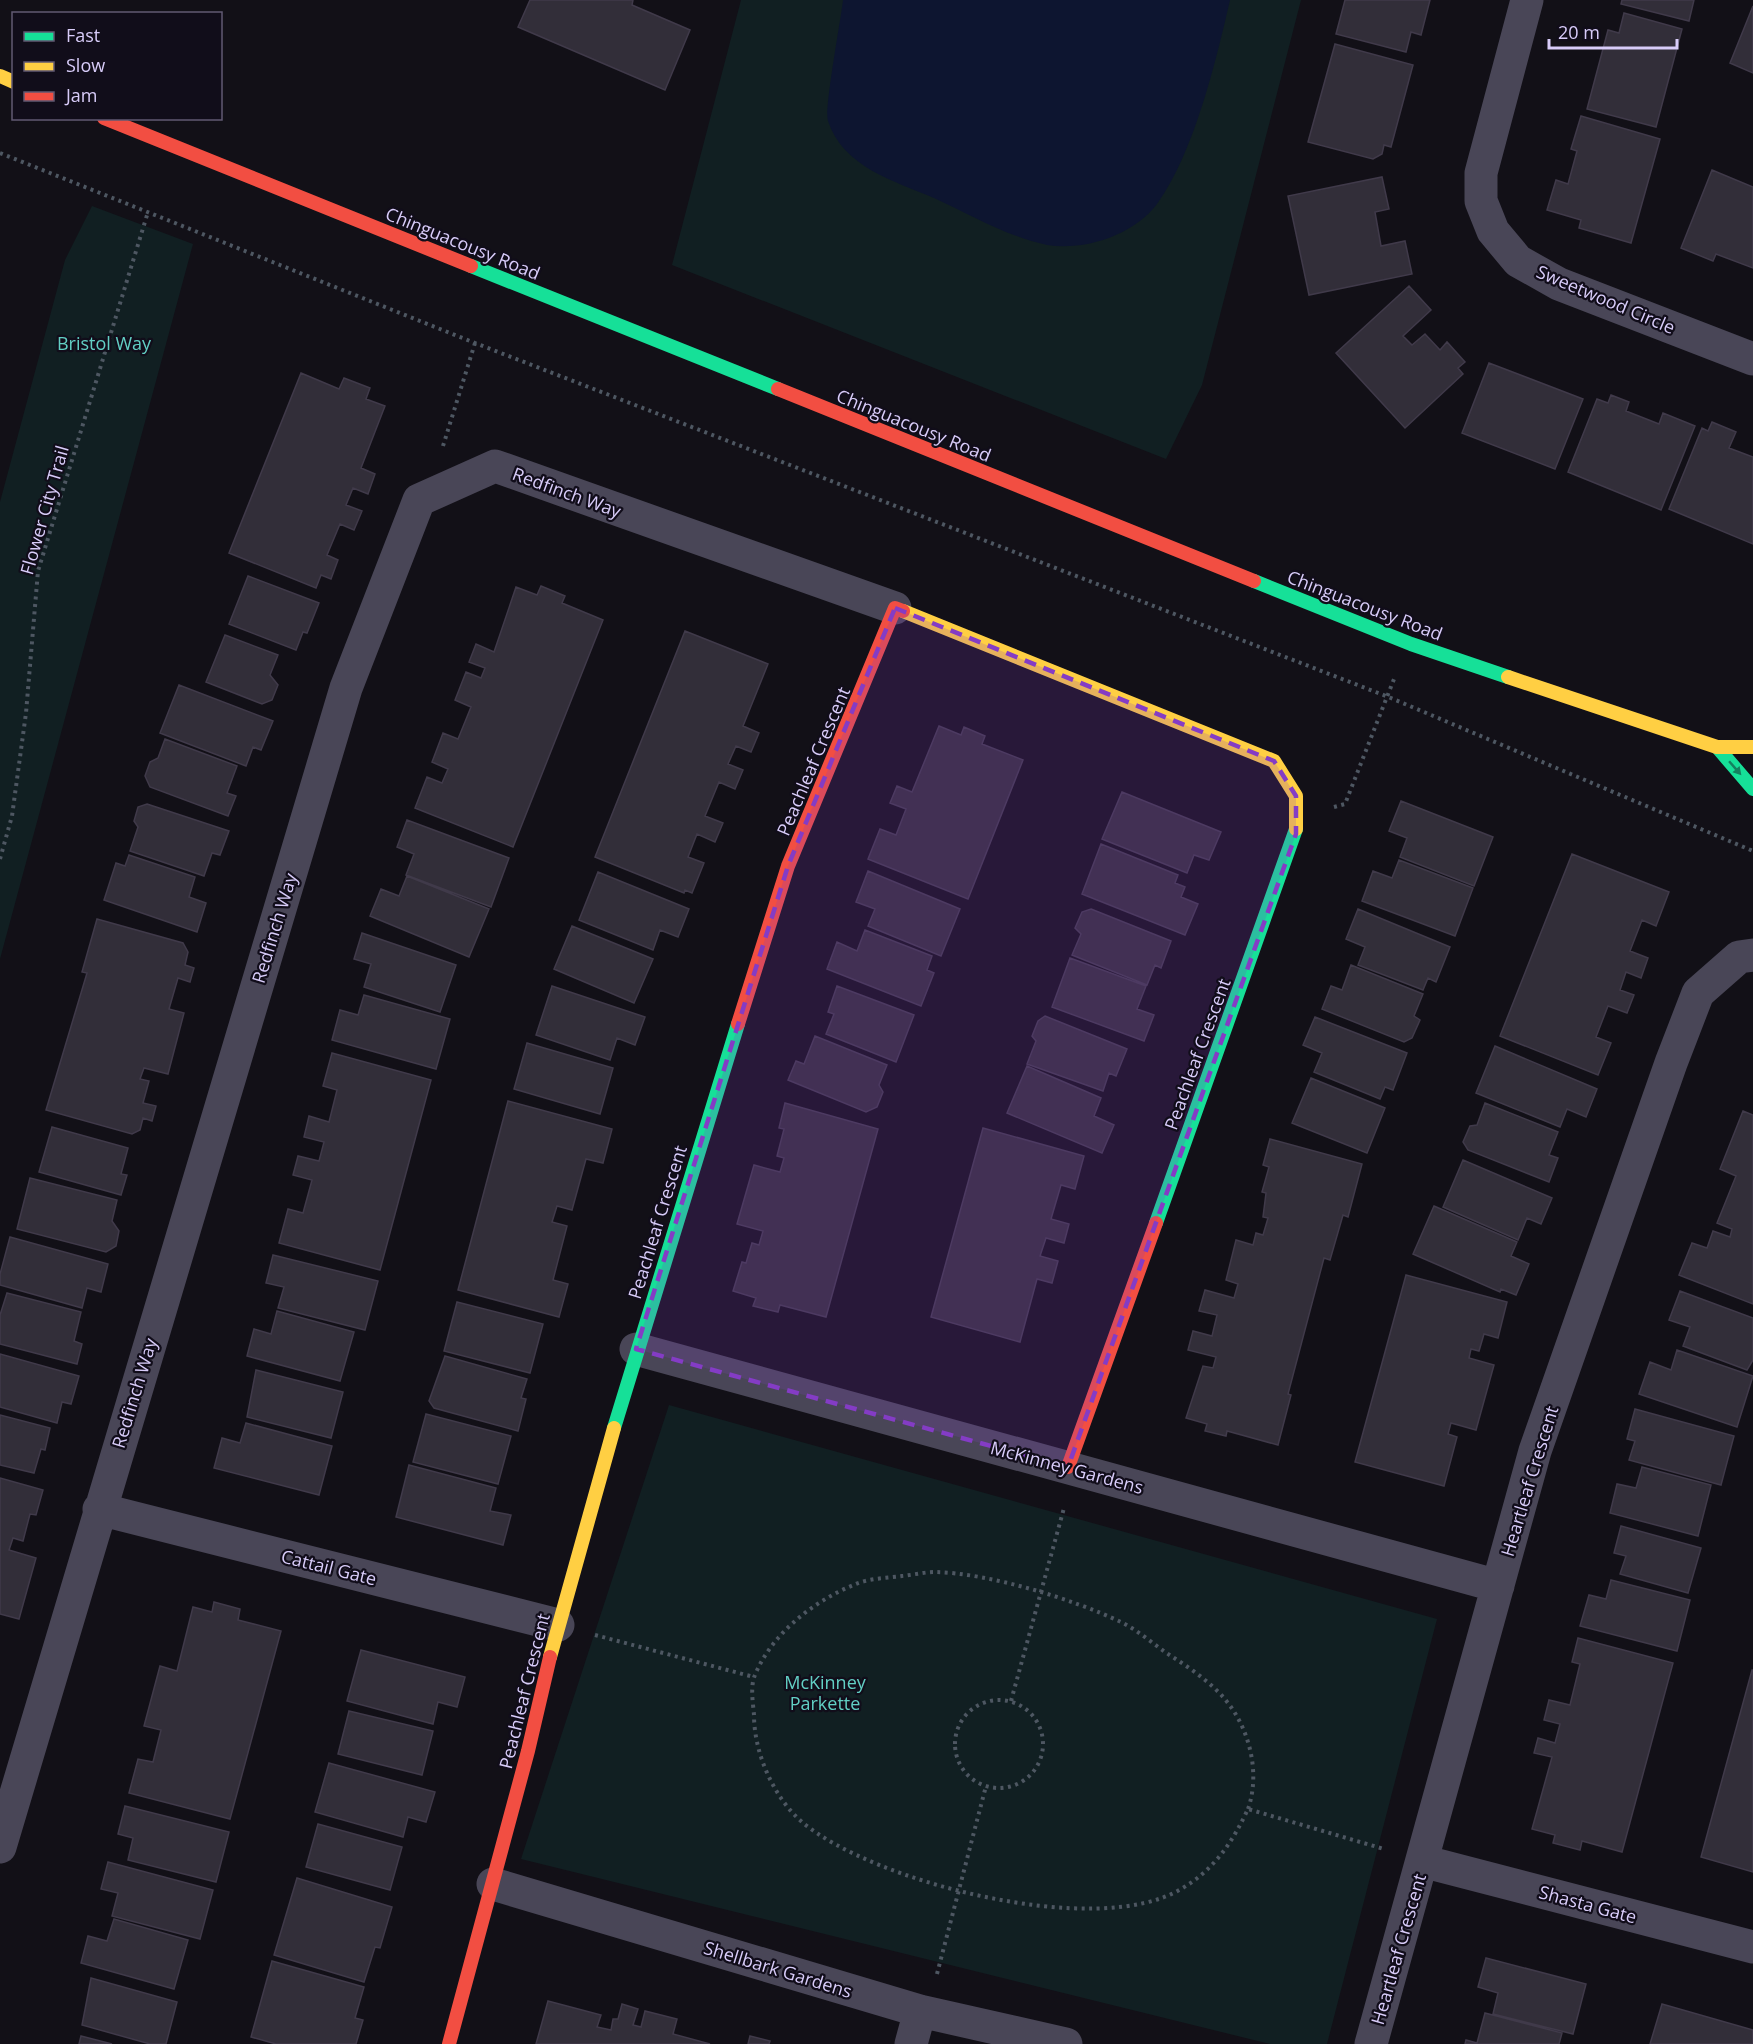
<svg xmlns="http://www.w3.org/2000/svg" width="1753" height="2044" viewBox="0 0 1753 2044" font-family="'Open Sans',sans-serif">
  <rect width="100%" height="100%" fill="#121017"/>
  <!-- green -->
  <path fill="#111f22" d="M741,0H1301L1202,385L1166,459L672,265Z
    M92,206L193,244L0,959V502L65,260Z
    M669,1405L1437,1619L1327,2044H1270L521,1859Z"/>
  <!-- water -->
  <path fill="#0d1530" d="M843,0H1230C1216,61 1194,153 1157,204C1134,235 1085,251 1047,245C1008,237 969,214 934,198C894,181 843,167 828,121C824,110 841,19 843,0Z"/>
  <!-- building -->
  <path fill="#322e39" stroke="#403a4a" stroke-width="1.5" d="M530,0H633L632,5L690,30L665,90L518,27Z
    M1345,0H1430L1421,35L1411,32L1406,52L1336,34Z
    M1622,0H1694L1689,21L1621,4Z
    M1753,6V73L1730,63Z
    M1624,13L1682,29L1656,127L1587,109L1608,30L1619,33Z
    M1335,44L1413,65L1391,147L1384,145L1382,154L1373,159L1308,142Z
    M1581,116L1660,139L1631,243L1579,228L1581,220L1547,210L1556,180L1568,184L1577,151L1571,149Z
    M1712,170L1753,187V268L1716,254L1713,261L1681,248Z
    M1382,177L1389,209L1375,212L1381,246L1405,241L1412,274L1309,295L1288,196Z
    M1409,286L1431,310L1403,336L1412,345L1425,334L1440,350L1447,342L1465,362L1458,368L1463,374L1405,428L1336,353Z
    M1489,363L1583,399L1555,469L1462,433Z
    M301,373L339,389L344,378L370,388L366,399L385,406L361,468L375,474L368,494L353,488L346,505L362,511L354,530L340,524L327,555L338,560L331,579L321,575L316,588L229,553Z
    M1611,395L1629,402L1626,411L1659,424L1663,413L1695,426L1661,510L1568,472L1597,399L1608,403Z
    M1712,422L1736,432L1729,448L1753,457V544L1669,509L1702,428L1708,431Z
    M248,576L319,603L307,633L303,632L296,650L229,624Z
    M541,586L565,596L562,603L603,620L513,847L415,808L427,777L442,783L448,769L432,762L443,733L458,739L471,707L455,700L466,672L481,678L485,668L469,662L476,644L494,652L516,587L537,595Z
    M685,631L768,664L743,726L759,733L751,752L736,746L728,764L743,770L735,789L719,782L705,816L723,823L715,842L697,834L688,857L704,863L692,893L685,890L684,893L595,857Z
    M225,635L278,655L270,675L278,685L272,700L262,704L206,682Z
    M179,685L273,721L261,750L253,747L246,766L160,733Z
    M939,726L961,735L964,727L985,736L982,744L1023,760L968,899L868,859L880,829L896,835L906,809L890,803L897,786L912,792Z
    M165,739L237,766L227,793L236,796L228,816L150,787L145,776L150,762L158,758Z
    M1122,792L1221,832L1209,860L1194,855L1187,873L1102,839Z
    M1401,801L1493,837L1474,886L1400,857L1407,838L1389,831Z
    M147,804L229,831L220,855L212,853L204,876L130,851L138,827L134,821L138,807Z
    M407,820L509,858L491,907L406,875L414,854L397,847Z
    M1101,844L1178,875L1175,883L1185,887L1181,897L1198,904L1185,935L1082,894Z
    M1572,854L1669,892L1656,926L1642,920L1630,951L1648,958L1641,978L1626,972L1620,990L1634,995L1627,1013L1608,1006L1596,1037L1611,1043L1598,1075L1500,1036Z
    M129,855L195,877L189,897L206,903L197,932L104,900L116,863L125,866Z
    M1399,860L1473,888L1455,936L1362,901L1373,871L1392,878Z
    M868,871L960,909L941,956L868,926L875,909L856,902Z
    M598,872L689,909L678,937L660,930L653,950L579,920Z
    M407,876L489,909L469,957L370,916L381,889L399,896Z
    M1091,909L1171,941L1161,968L1155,965L1147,985L1072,955L1081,934L1075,928L1082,912Z
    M1358,909L1450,947L1436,982L1428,978L1423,990L1358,965L1365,947L1346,939Z
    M97,919L183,943L188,952L185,965L194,968L190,982L178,978L169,1009L184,1013L168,1074L144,1068L140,1079L149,1081L143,1103L156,1106L152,1121L143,1118L140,1130L132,1134L46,1110L87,973L82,972Z
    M572,926L653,959L634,1003L554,969Z
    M865,930L932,956L927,970L934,973L921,1006L827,969L837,942L857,951Z
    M362,933L456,965L440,1012L364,987L371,964L354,959Z
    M1070,958L1146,986L1137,1009L1154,1015L1144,1041L1052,1007Z
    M1351,965L1423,994L1414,1016L1420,1020L1412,1038L1404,1042L1322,1009L1331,986L1342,990Z
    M552,986L645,1017L635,1045L617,1038L610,1060L536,1035Z
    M837,986L914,1015L896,1062L826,1034L834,1014L828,1012Z
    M364,995L450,1019L436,1069L332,1040L340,1010L358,1015Z
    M1045,1016L1127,1049L1116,1076L1109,1073L1103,1091L1027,1064L1036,1041L1032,1036L1038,1021Z
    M1315,1017L1407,1053L1393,1090L1385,1087L1380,1099L1314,1072L1322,1053L1303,1045Z
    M815,1036L887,1065L879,1085L883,1092L877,1107L866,1112L788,1080L796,1061L804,1064Z
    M527,1043L613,1068L600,1114L514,1089Z
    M1495,1046L1597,1089L1586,1117L1567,1109L1560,1127L1476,1093Z
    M332,1053L431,1080L380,1270L279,1243L288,1209L303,1213L312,1180L293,1175L298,1156L319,1161L324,1142L304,1137L309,1116L329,1122L337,1090L323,1086Z
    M1027,1066L1101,1098L1094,1116L1114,1125L1102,1153L1007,1113Z
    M1311,1078L1385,1108L1367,1153L1292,1123Z
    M508,1101L612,1129L603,1163L586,1159L572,1210L557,1206L552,1222L567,1226L553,1280L568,1284L559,1317L458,1290Z
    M785,1103L878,1129L826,1317L780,1305L778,1312L753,1306L756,1298L733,1291L742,1262L746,1263L752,1243L759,1245L763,1231L737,1224L754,1165L780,1172L784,1158L777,1156L784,1129L779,1128Z
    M1485,1103L1558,1132L1549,1155L1558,1158L1549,1182L1468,1150L1463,1142L1470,1126L1477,1125Z
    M1743,1111L1753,1115V1304L1679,1275L1692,1243L1707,1248L1713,1231L1730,1237L1732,1229L1717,1223L1736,1176L1720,1169Z
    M52,1127L128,1148L121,1174L127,1175L121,1195L39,1172Z
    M983,1128L1084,1156L1075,1189L1061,1185L1051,1219L1069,1224L1064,1243L1046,1238L1040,1256L1058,1261L1052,1283L1037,1279L1020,1342L931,1317Z
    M1270,1139L1362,1164L1348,1217L1343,1215L1330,1260L1324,1258L1288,1394L1291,1395L1278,1445L1227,1431L1226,1436L1205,1431L1207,1424L1186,1418L1203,1366L1213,1368L1216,1357L1188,1350L1193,1331L1212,1336L1217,1315L1199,1311L1205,1290L1234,1298L1238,1284L1226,1280L1236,1240L1253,1245L1256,1233L1263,1235L1268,1218L1263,1217L1266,1193L1262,1192L1269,1167L1263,1165Z
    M1463,1160L1552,1198L1541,1224L1527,1218L1518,1240L1443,1207Z
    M30,1178L117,1200L112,1221L119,1231L116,1246L106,1252L17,1229Z
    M1434,1206L1517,1242L1511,1256L1529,1264L1516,1295L1501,1289L1500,1292L1413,1254Z
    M10,1237L108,1264L101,1292L87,1288L82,1308L0,1285V1274Z
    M273,1255L378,1281L365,1330L278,1308L284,1287L266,1283Z
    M1406,1275L1507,1302L1498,1338L1484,1334L1479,1351L1471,1349L1469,1358L1494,1365L1476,1430L1451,1423L1448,1434L1457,1437L1444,1486L1355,1462Z
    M1680,1291L1753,1318V1360L1747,1370L1683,1346L1690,1327L1669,1320Z
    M7,1293L81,1312L74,1341L82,1344L77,1364L0,1344V1315Z
    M457,1302L543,1324L530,1373L444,1351Z
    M277,1311L354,1332L340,1381L247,1356L254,1329L271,1334Z
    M1677,1350L1753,1376L1737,1427L1639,1394L1650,1362L1671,1370Z
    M0,1354L79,1376L71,1404L62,1402L57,1423L0,1407Z
    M445,1356L527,1379L521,1398L526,1399L518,1431L434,1408L429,1401Z
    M256,1370L343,1392L331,1438L247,1417Z
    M1635,1409L1734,1436L1721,1485L1629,1460L1635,1441L1627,1439Z
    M426,1414L511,1436L498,1484L413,1462Z
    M0,1415L50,1428L45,1450L41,1449L34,1473L0,1465Z
    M246,1423L332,1446L319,1495L214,1468L222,1438L240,1443Z
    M409,1465L496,1488L490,1511L511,1515L503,1545L396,1517Z
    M1642,1467L1711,1485L1698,1536L1610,1513L1617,1484L1636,1488Z
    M0,1478L43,1490L36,1515L30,1514L23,1541L13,1538L9,1550L36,1558L19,1619L0,1614Z
    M1621,1526L1701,1548L1688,1593L1620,1574L1626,1556L1614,1553Z
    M1611,1580L1690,1600L1677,1651L1580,1626L1589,1595L1606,1599Z
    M214,1602L240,1609L238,1620L281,1631L230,1819L129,1793L138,1759L153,1762L161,1730L144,1726L160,1666L177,1671L193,1607L212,1612Z
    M1578,1638L1673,1663L1622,1852L1582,1841L1580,1850L1553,1843L1555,1835L1532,1829L1552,1757L1534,1753L1538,1738L1555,1743L1560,1724L1544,1720L1549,1700L1570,1705L1580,1664L1572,1662Z
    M361,1650L465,1677L457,1707L438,1702L433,1724L347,1701Z
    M1752,1670H1753V1872L1701,1857Z
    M349,1711L433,1731L422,1775L338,1754Z
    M329,1763L435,1792L426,1822L408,1817L403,1837L315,1812Z
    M125,1806L229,1832L216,1882L128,1860L133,1838L118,1834Z
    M318,1824L402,1847L390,1890L306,1867Z
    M108,1862L213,1890L200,1939L112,1916L118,1893L101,1889Z
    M297,1878L392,1907L380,1948L375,1947L364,1982L274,1955Z
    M114,1919L188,1940L174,1989L81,1963L88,1936L107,1941Z
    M1486,1958L1586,1984L1573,2034L1493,2014L1498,1993L1478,1987Z
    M272,1961L364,1987L355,2018L363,2020L356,2044H276L251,2037Z
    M91,1978L177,2002L166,2044H150L82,2025Z
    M548,2001L601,2015L597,2027L611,2030L613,2019H618L622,2004L638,2009L633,2025L641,2027L645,2011L677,2019L673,2034L710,2044H536Z
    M1662,2004L1753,2030V2044H1650Z
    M1485,2013L1562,2033L1559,2044H1465L1466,2040L1477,2043Z
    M81,2036L112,2044H79Z
    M750,2036L770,2041L769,2044H748Z"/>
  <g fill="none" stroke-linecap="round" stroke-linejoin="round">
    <!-- path -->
    <path stroke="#4e5762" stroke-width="4" stroke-dasharray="3 4.5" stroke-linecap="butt" d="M0,153L475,343L1386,696L1753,851
      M443,446L475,343
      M1334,807L1345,804L1394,679
      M0,859L12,816L26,713L38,571L148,212
      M595,1635L754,1677
      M955 1744a44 44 0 1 1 88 0a44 44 0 1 1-88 0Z
      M1011,1701L1064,1508
      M1248,1809C1261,1772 1249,1726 1223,1697C1207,1679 1185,1665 1165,1652C1151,1642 1137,1630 1121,1622C1073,1599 988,1573 935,1572C924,1572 913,1575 902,1576C888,1578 870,1578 856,1584C815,1600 772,1633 755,1675C750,1686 753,1703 754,1715C754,1752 773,1797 802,1822C873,1882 1096,1940 1181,1889C1214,1870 1232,1843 1248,1809L1384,1849
      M937,1974L986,1786"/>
    <!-- street -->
    <path stroke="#494657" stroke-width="33" d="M1527,0L1481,173V201L1493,231L1518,261L1559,284L1753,359
      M636,1349L1498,1586
      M99,1509L558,1625
      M0,1847L346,688L419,500L495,466L895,608
      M1422,1861L1753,1947
      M493,1884L920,2011L1066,2044
      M911,2044L920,2011
      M1371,2044L1535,1451L1671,1063L1698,993L1739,957L1753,955"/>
    <!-- fast -->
    <path stroke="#16e098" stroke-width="14" d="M471,266L778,389
      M1254,581L1411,644L1508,677
      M1717,747L1753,789
      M1156,1223L1296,829
      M614,1428L738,1024"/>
    <!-- slow -->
    <path stroke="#ffcf43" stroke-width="14" d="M0,76L14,82
      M903,611L1274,761L1296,796V829
      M1508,677L1717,747H1753
      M550,1657L614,1428"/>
    <!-- jam -->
    <path stroke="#f24e42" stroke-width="14" d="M104,118L471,266
      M778,389L1254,581
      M738,1024L788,866L895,608L903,611
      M1068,1467L1156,1223
      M449,2044L528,1751L550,1657"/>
  </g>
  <!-- one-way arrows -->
  <defs><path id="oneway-solid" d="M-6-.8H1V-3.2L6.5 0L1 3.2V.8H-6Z" transform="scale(1.5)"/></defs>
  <use fill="#14815f" href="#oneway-solid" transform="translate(1735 768) rotate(49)"/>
  <!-- marked area -->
  <path fill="#843cc5" fill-opacity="0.2" stroke="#843cc5" stroke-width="4.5" stroke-dasharray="12 8" stroke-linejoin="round" d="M895,608L1274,761L1296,796V834L1068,1467L636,1349L788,866Z"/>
  <g text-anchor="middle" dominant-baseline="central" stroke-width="4.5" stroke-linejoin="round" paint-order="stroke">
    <!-- street labels -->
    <g font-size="18" fill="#d8ccf9" stroke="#110d1a">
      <text transform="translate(463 243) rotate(22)">Chinguacousy Road</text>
      <text transform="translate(1606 299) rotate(23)">Sweetwood Circle</text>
      <text transform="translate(914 425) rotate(22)">Chinguacousy Road</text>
      <text transform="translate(567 492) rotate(20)">Redfinch Way</text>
      <text transform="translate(44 510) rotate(-74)">Flower City Trail</text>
      <text transform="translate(1365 605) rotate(21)">Chinguacousy Road</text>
      <text transform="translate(813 761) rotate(-67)">Peachleaf Crescent</text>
      <text transform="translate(274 928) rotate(-73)">Redfinch Way</text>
      <text transform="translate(1197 1054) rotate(-70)">Peachleaf Crescent</text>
      <text transform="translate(657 1222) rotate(-73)">Peachleaf Crescent</text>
      <text transform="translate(134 1393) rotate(-73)">Redfinch Way</text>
      <text transform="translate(1067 1467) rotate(15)">McKinney Gardens</text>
      <text transform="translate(1529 1481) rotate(-73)">Heartleaf Crescent</text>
      <text transform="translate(329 1567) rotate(14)">Cattail Gate</text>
      <text transform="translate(524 1691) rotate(-76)">Peachleaf Crescent</text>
      <text transform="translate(1588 1904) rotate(15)">Shasta Gate</text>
      <text transform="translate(1398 1949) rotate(-74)">Heartleaf Crescent</text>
      <text transform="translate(778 1969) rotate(17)">Shellbark Gardens</text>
    </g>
    <!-- park labels -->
    <g font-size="18" fill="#62cfc4" stroke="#110d1a">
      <text x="104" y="343">Bristol Way</text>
      <text x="825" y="1682">McKinney<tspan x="825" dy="21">Parkette</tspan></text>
    </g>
  </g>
  <!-- legend -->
  <rect x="12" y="12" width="210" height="108" fill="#110d1a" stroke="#615973" stroke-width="1.5"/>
  <rect x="24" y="32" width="30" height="9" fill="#16e098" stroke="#615973" stroke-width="1.5"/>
  <text x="66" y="42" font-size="18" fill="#d8ccf9">Fast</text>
  <rect x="24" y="62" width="30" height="9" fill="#ffcf43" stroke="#615973" stroke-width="1.5"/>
  <text x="66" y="72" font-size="18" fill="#d8ccf9">Slow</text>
  <rect x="24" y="92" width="30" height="9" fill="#f24e42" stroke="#615973" stroke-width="1.5"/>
  <text x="66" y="102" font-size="18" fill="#d8ccf9">Jam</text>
  <!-- scale -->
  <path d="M1549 39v9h128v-9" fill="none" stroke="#d8ccf9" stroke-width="3"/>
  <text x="1558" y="39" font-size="18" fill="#d8ccf9" stroke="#110d1a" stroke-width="4.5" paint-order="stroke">20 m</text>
</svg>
